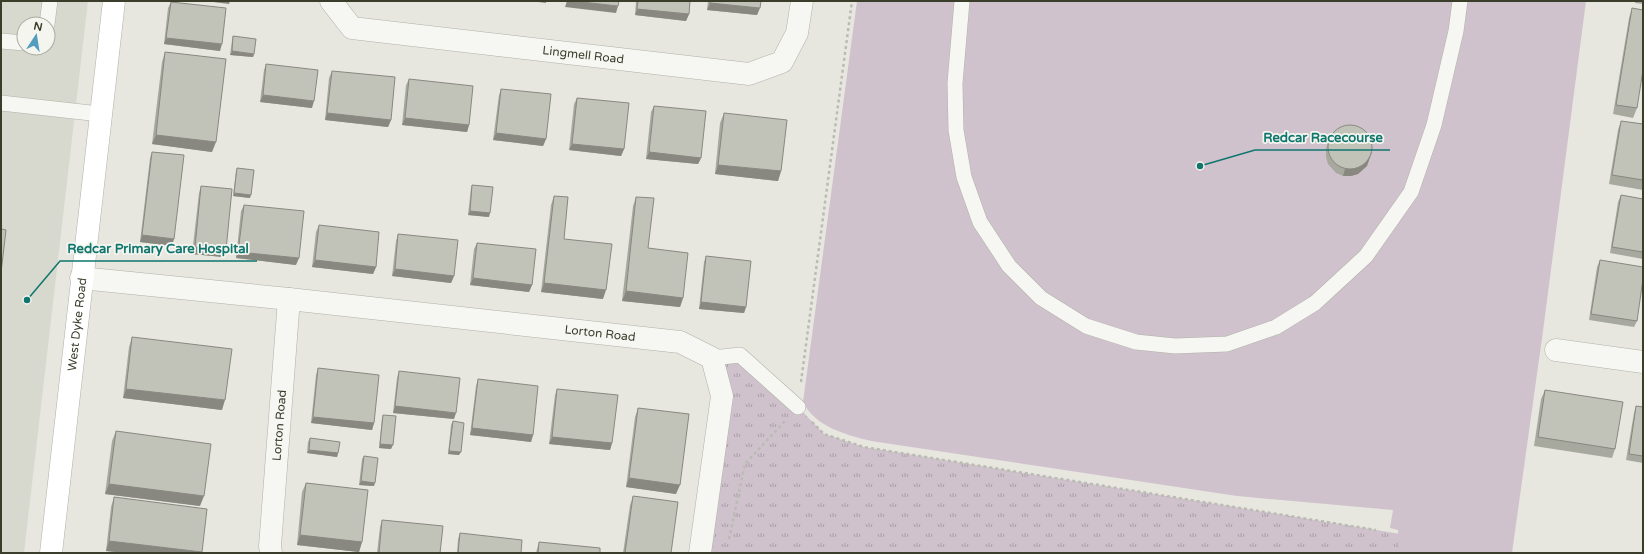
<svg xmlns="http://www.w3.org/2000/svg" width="1644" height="554" viewBox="0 0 1644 554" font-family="'Varela Round',sans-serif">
  <defs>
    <pattern id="grass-tufts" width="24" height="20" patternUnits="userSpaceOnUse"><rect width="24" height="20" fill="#d0c2cd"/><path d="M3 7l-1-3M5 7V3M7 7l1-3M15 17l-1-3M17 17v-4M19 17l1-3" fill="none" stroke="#aa9fa7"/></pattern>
  </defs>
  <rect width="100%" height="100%" fill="#e7e7e0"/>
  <!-- built -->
  <path fill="#d7d9ce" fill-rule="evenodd" d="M1,1H88L24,553H1ZM24,24H48V48H24Z"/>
  <!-- grass -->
  <path fill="url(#grass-tufts)" d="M740,355L798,407L824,434L864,447L1413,536L1411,553H700L722,396L712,358Z"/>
  <!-- pitch -->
  <path fill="#d0c2cd" d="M857,1H1586L1543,331L1512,553H1399L1398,530L1390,528L1393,510L1237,496L871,441C847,435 815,427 803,402Z"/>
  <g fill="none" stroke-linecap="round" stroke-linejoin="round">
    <!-- lane casing -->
    <g stroke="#b0b1a6" stroke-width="16">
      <path id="lane" d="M962,1L955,83L956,130L964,177L980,222L1009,266L1041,298L1086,326L1136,342L1175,346L1227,344L1276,327L1315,303L1366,256L1411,192L1434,125L1456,31L1460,1
        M47,24L50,1
        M1,41L24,43
        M1,103L100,114
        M712,358L740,355L798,407"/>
    </g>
    <!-- street casing -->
    <g stroke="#b0b1a6" stroke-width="23">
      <g id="street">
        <path id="s1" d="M331,1L352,28L749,74L782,62L797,33L802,1"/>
        <path id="s2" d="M81,278L289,299L680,342L712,358L722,396L700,553"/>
        <path d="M1556,350L1643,362"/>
        <path id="s3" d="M271,553L270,546L289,299"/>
      </g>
    </g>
    <!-- secondary casing -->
    <g stroke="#b0b1a6" stroke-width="23">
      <g id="secondary">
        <path id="s4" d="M51,553L114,1"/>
      </g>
    </g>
    <!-- path -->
    <path stroke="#babbb2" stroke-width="2.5" stroke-dasharray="3 3" stroke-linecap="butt" d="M801,382L852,1
      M812,422L824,434L864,447L1376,530
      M729,539L745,464L785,421"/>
    <!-- lane -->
    <use href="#lane" stroke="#f6f6f2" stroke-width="15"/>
    <!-- street -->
    <use href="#street" stroke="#f6f6f2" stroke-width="22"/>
    <!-- secondary -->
    <use href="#secondary" stroke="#fff" stroke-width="22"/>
  </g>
  <!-- wall -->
  <path fill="#a7a89e" d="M636,1H690L689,14L686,21L635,15Z
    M708,1H761L757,15L707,10Z
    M1635,1H1643V4L1635,3Z
    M171,2L220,51L164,44L168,8Z
    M1632,8L1637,108L1633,118L1613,114L1629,18Z
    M233,36L254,54L253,57L230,55L232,40Z
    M165,52L212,152L152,144L162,62Z
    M266,64L312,108L260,102L264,70Z
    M332,71L391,120L388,127L325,120L329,78Z
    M409,79L469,125L467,132L402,125L406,85Z
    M501,89L546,139L543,146L493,140L499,95Z
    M577,98L624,149L621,156L569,150L574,104Z
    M654,106L701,158L698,164L646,159L651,112Z
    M724,113L781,171L778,181L715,174L720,123Z
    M1621,121L1643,124V190L1609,184L1618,130Z
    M1328,142L1367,166L1358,174L1351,176H1343L1336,173L1328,164L1326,157V149Z
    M152,152L172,246L140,242L150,158Z
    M237,168L250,198L233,196L236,171Z
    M472,185L489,217L468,215L471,188Z
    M201,186L223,257L192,254L199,193Z
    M1621,195L1643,199V259L1610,253L1618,202Z
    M554,196L564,239L603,299L541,292L551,205Z
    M636,197L648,248L683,298L680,307L622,301L633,206Z
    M244,205L296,265L236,258L241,211Z
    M319,225L376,267L373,274L312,267L316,232Z
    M398,234L454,276L451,283L392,276L396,241Z
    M477,243L532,285L529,292L470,285L474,249Z
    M706,256L746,307L744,313L699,309L704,262Z
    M1600,260L1637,321L1634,327L1589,320L1597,267Z
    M132,337L222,410L123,398L129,347Z
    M318,368L374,423L372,430L311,423L316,375Z
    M399,371L454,419L393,413L397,378Z
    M478,379L533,435L531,442L470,435L476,386Z
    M557,389L612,443L610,450L549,444L555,395Z
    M1545,390L1615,449L1612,458L1534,446L1541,399Z
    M1636,406L1643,407V463L1626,460L1634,413Z
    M638,408L676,494L626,487L635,417Z
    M383,415L391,449L379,448L382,418Z
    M453,421L459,455L448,454L451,425Z
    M116,431L200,506L105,494L112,441Z
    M310,438L338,453L337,457L307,453L308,442Z
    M364,456L374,486L359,485L362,459Z
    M306,483L362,542L359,552L297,545L302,492Z
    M633,496L671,553H623L630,505Z
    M114,497L201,553H126L106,551L111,507Z
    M382,520L440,553H377L380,527Z
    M460,533L521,553H457L458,539Z
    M539,542L600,553H536L537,549Z"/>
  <!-- shaded-wall -->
  <path fill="#888881" d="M205,1H230L229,4Z
    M530,1H546V3Z
    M567,1H573L618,6L616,13L565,7Z
    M710,3L760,8L757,15L707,10Z
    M637,9L689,14L686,21L635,15Z
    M166,38L222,44L220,51L164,44Z
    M232,51L254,54L253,57L230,55Z
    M263,95L314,101L312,108L260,102Z
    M327,113L391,120L388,127L325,120Z
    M405,118L469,125L467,132L402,125Z
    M496,133L546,139L543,146L493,140Z
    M156,135L216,142L212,152L152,144Z
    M572,144L624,149L621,156L569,150Z
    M649,152L701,158L698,164L646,159Z
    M1372,152L1367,166L1358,174L1351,176H1343L1345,169Z
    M718,165L781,171L778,181L715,174Z
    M234,193L251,195L250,198L233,196Z
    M470,211L490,213L489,217L468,215Z
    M142,235L174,239L172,246L140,242Z
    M195,247L226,250L223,257L192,254Z
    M238,252L299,258L296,265L236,258Z
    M315,260L376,267L373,274L312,267Z
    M395,269L454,276L451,283L392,276Z
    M473,278L532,285L529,292L470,285Z
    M544,283L606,290L603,299L541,292Z
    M626,291L683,298L680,307L622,301Z
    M701,302L746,307L744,313L699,309Z
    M126,389L225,400L222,410L123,398Z
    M395,406L456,413L454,419L393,413Z
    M313,417L374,423L372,430L311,423Z
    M472,428L533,435L531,442L470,435Z
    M552,437L612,443L610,450L549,444Z
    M380,444L393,445L391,449L379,448Z
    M309,450L338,453L337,457L307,453Z
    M449,451L461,452L459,455L448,454Z
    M629,478L680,485L676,494L626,487Z
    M361,481L375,483L374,486L359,485Z
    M109,484L204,496L200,506L105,494Z
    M300,535L362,542L359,552L297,545Z
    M109,541L202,552L201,553H126L106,551Z"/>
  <!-- building -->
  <path fill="#c2c3b8" stroke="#888881" d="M573,1H619L618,6Z
    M638,1H690L689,14L637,9Z
    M710,1H761L760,8L710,3Z
    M171,2L226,8L222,44L166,38Z
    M1632,8L1643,10V70L1637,108L1616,105Z
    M233,36L256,39L254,54L232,51Z
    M165,52L226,59L216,142L156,135Z
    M266,64L318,70L314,101L263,95Z
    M332,71L395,77L391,120L327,113Z
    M409,79L473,86L469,125L405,118Z
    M501,89L551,94L546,139L496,133Z
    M577,98L629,103L624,149L572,144Z
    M654,106L706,111L701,158L649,152Z
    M724,113L787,120L781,171L718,165Z
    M1621,121L1643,124V180L1612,175Z
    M1328 147a22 22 0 1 1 44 0a22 22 0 1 1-44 0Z
    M152,152L184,155L174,239L142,235Z
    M237,168L254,170L251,195L234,193Z
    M472,185L493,187L490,213L470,211Z
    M201,186L232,189L226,250L195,247Z
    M1621,195L1643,199V252L1612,247Z
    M554,196L568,197L564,239L612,244L606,290L544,283Z
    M636,197L654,198L648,248L688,253L683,298L626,291Z
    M244,205L304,211L299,258L238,252Z
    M319,225L379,232L376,267L315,260Z
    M1,229L6,230L1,273Z
    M398,234L458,240L454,276L395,269Z
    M477,243L536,249L532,285L473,278Z
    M706,256L751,261L746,307L701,302Z
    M1600,260L1643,267V279L1637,321L1591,314Z
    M132,337L232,349L225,400L126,389Z
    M318,368L379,375L374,423L313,417Z
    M399,371L460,378L456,413L395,406Z
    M478,379L538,386L533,435L472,428Z
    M557,389L618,395L612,443L552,437Z
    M1545,390L1623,402L1615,449L1538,437Z
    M1636,406L1643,407V456L1629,454Z
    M638,408L689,414L680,485L629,478Z
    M383,415L396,416L393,445L380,444Z
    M453,421L464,423L461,452L449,451Z
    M116,431L211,444L204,496L109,484Z
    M310,438L340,442L338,453L309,450Z
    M364,456L378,458L375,483L361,481Z
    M306,483L368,490L362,542L300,535Z
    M633,496L678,502L671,553H625Z
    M114,497L207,509L202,552L109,541Z
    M382,520L443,526L440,553H379Z
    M460,533L522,540L521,553H458Z
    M539,542L600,548V553H538Z"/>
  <g text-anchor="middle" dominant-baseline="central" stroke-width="3.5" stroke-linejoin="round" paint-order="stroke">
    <!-- street labels -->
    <g font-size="12" fill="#3b3d2b" stroke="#f5f5ef">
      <text stroke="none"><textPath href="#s1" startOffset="267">Lingmell Road</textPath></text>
      <text stroke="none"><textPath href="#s4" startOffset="230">West Dyke Road</textPath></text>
      <text stroke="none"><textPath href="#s2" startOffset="522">Lorton Road</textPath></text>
      <text stroke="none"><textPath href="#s3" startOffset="128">Lorton Road</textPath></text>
    </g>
  </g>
  <!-- callouts -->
  <path fill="none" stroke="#0f766e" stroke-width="1.5" d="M1200 166L1255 150H1390M27 300L60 261H257"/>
  <g fill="#0f766e" stroke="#f5f5ef" stroke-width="1.5">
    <circle cx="1200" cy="166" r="4"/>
    <circle cx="27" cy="300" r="4"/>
  </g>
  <g font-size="13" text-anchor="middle" font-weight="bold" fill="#0f766e" stroke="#f5f5ef" stroke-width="3.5" stroke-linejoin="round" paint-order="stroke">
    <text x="1323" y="142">Redcar Racecourse</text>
    <text x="158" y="253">Redcar Primary Care Hospital</text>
  </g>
  <!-- border -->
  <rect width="1644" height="554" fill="none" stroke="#3b3d2b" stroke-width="4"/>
  <!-- north arrow -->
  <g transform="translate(36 36) rotate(12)"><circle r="19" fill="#f5f5ef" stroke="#ababa1"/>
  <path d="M0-3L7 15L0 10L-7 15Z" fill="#539dbe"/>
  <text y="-6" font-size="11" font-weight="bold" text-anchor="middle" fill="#3b3d2b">N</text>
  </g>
</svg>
